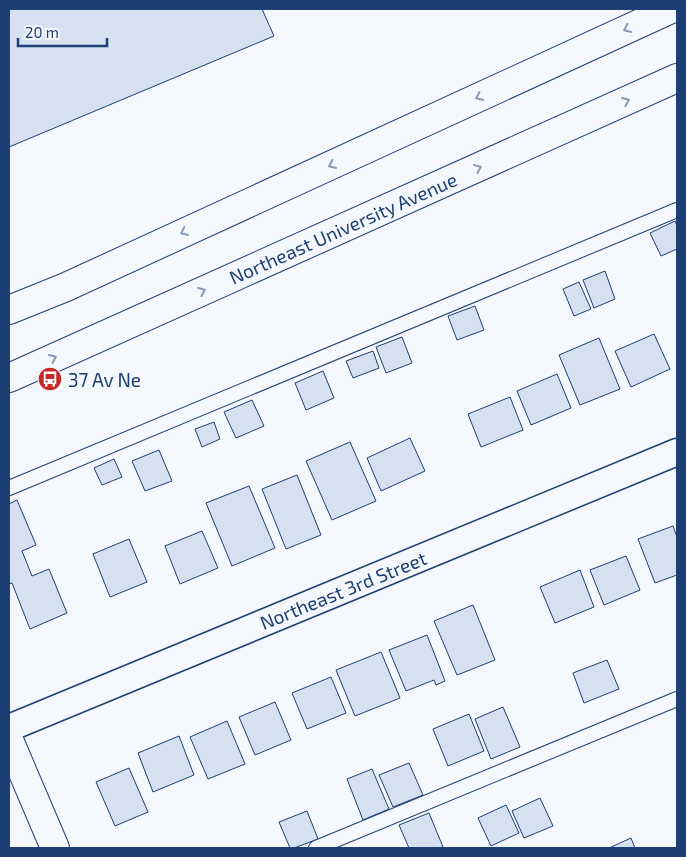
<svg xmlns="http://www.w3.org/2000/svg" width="686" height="857" viewBox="0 0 686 857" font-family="'Exo 2',sans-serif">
  <rect width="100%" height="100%" fill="#f4f7fb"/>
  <!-- building -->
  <path fill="#d5e0f0" stroke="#1d3f73" d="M9,9H262L274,36L9,147Z
    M675,221L677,226V249L661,256L650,233Z
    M605,271L615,299L594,308L583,280Z
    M579,282L591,309L574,316L563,289Z
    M475,306L484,330L457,340L448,316Z
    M654,334L670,369L631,387L615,351Z
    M402,337L412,363L386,373L376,347Z
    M599,338L620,389L580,405L559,355Z
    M373,351L379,368L353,378L346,361Z
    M323,371L334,398L306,410L295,383Z
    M557,374L571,408L531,425L517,391Z
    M510,397L523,430L481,447L468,414Z
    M252,400L264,426L236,438L224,412Z
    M214,422L220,439L202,447L195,429Z
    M410,438L425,471L381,491L367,458Z
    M350,442L376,501L332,520L306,461Z
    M159,450L172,481L145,491L132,461Z
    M114,459L122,477L102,485L94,468Z
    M297,475L321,535L286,549L262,489Z
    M249,486L275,548L232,566L206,503Z
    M17,500L36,545L22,551L32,576L49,569L67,613L30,629L12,583L9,584V504Z
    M673,526L677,537V575L655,583L638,539Z
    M202,531L218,568L180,584L165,546Z
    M129,539L147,582L110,597L93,554Z
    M626,556L640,590L604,605L590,570Z
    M580,570L594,607L555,623L540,587Z
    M473,605L495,660L457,675L434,621Z
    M427,635L445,681L436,685L434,680L406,691L389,650Z
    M381,652L400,698L355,716L336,670Z
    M607,660L619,689L584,703L573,673Z
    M331,677L346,713L307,729L292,693Z
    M275,702L291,740L255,755L239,717Z
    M503,707L520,747L491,759L475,719Z
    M469,714L484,751L448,766L433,729Z
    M227,721L245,764L208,779L190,737Z
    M179,736L194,775L153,792L138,753Z
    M409,763L423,795L393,807L379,775Z
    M129,768L148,812L115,826L96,782Z
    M372,769L389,809L363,820L347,779Z
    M540,798L553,826L524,838L512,811Z
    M506,805L519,833L491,846L478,818Z
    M307,811L318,839L294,848H290L279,822Z
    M429,813L443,847L439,848H409L399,825Z
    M631,838L635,848H609Z"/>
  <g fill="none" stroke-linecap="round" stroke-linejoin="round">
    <!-- lane casing -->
    <g stroke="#1d3f73" stroke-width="16">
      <path id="lane" d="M9,488L677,210
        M316,848L677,699"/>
    </g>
    <!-- street casing -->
    <g stroke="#1d3f73" stroke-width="29">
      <path id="street" d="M9,728L677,452"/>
    </g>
    <!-- secondary casing -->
    <g stroke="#1d3f73" stroke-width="30">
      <path id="secondary" d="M9,740L55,848"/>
    </g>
    <!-- primary casing -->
    <g stroke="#1d3f73" stroke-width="30">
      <path id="primary" d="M9,310L66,287L671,9
        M9,378L677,78"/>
    </g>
    <!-- lane -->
    <use href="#lane" stroke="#f4f7fb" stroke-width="14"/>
    <!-- street -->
    <use href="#street" stroke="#f4f7fb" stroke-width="26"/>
    <!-- secondary -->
    <use href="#secondary" stroke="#f4f7fb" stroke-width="28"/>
    <!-- primary -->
    <use href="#primary" stroke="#f4f7fb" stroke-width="28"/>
  </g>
  <!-- one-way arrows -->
  <defs><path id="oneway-chevron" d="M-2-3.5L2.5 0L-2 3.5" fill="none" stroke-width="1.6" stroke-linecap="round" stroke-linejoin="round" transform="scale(1.25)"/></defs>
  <g stroke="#889bb7">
    <use href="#oneway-chevron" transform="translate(627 29) rotate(155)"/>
    <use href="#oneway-chevron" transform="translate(479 97) rotate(155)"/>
    <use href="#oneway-chevron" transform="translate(626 101) rotate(-24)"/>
    <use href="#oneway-chevron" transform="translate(332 165) rotate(155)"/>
    <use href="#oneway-chevron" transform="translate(478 168) rotate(-24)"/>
    <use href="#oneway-chevron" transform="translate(184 232) rotate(155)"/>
    <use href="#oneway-chevron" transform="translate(202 291) rotate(-24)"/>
    <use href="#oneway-chevron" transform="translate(53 358) rotate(-24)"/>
  </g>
  <!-- icons -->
  <defs>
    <g id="bus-disc" transform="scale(1.25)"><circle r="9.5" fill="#c62828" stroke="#f4f7fb"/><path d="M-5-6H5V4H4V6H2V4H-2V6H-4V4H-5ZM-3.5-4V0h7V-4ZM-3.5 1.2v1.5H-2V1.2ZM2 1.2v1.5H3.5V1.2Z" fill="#fff"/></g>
  </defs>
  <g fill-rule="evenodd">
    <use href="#bus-disc" x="50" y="379"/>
  </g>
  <g text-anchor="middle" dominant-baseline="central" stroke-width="4" stroke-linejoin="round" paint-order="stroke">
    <!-- street labels -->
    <g font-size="19" fill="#1d3f73" stroke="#f4f7fb">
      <text transform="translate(343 228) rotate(-24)">Northeast University Avenue</text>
      <text transform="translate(343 590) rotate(-22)">Northeast 3rd Street</text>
    </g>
    <!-- poi labels -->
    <g font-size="19" fill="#1d3f73" stroke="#f4f7fb" text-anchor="start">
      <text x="68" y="379">37 Av Ne</text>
    </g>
  </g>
  <!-- border -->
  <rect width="686" height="857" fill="none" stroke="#1d3f73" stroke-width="20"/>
  <!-- scale -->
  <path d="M18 38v8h89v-8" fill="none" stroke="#1d3f73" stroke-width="2.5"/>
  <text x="25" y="38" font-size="15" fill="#1d3f73" stroke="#f4f7fb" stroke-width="4" paint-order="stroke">20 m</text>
</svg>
